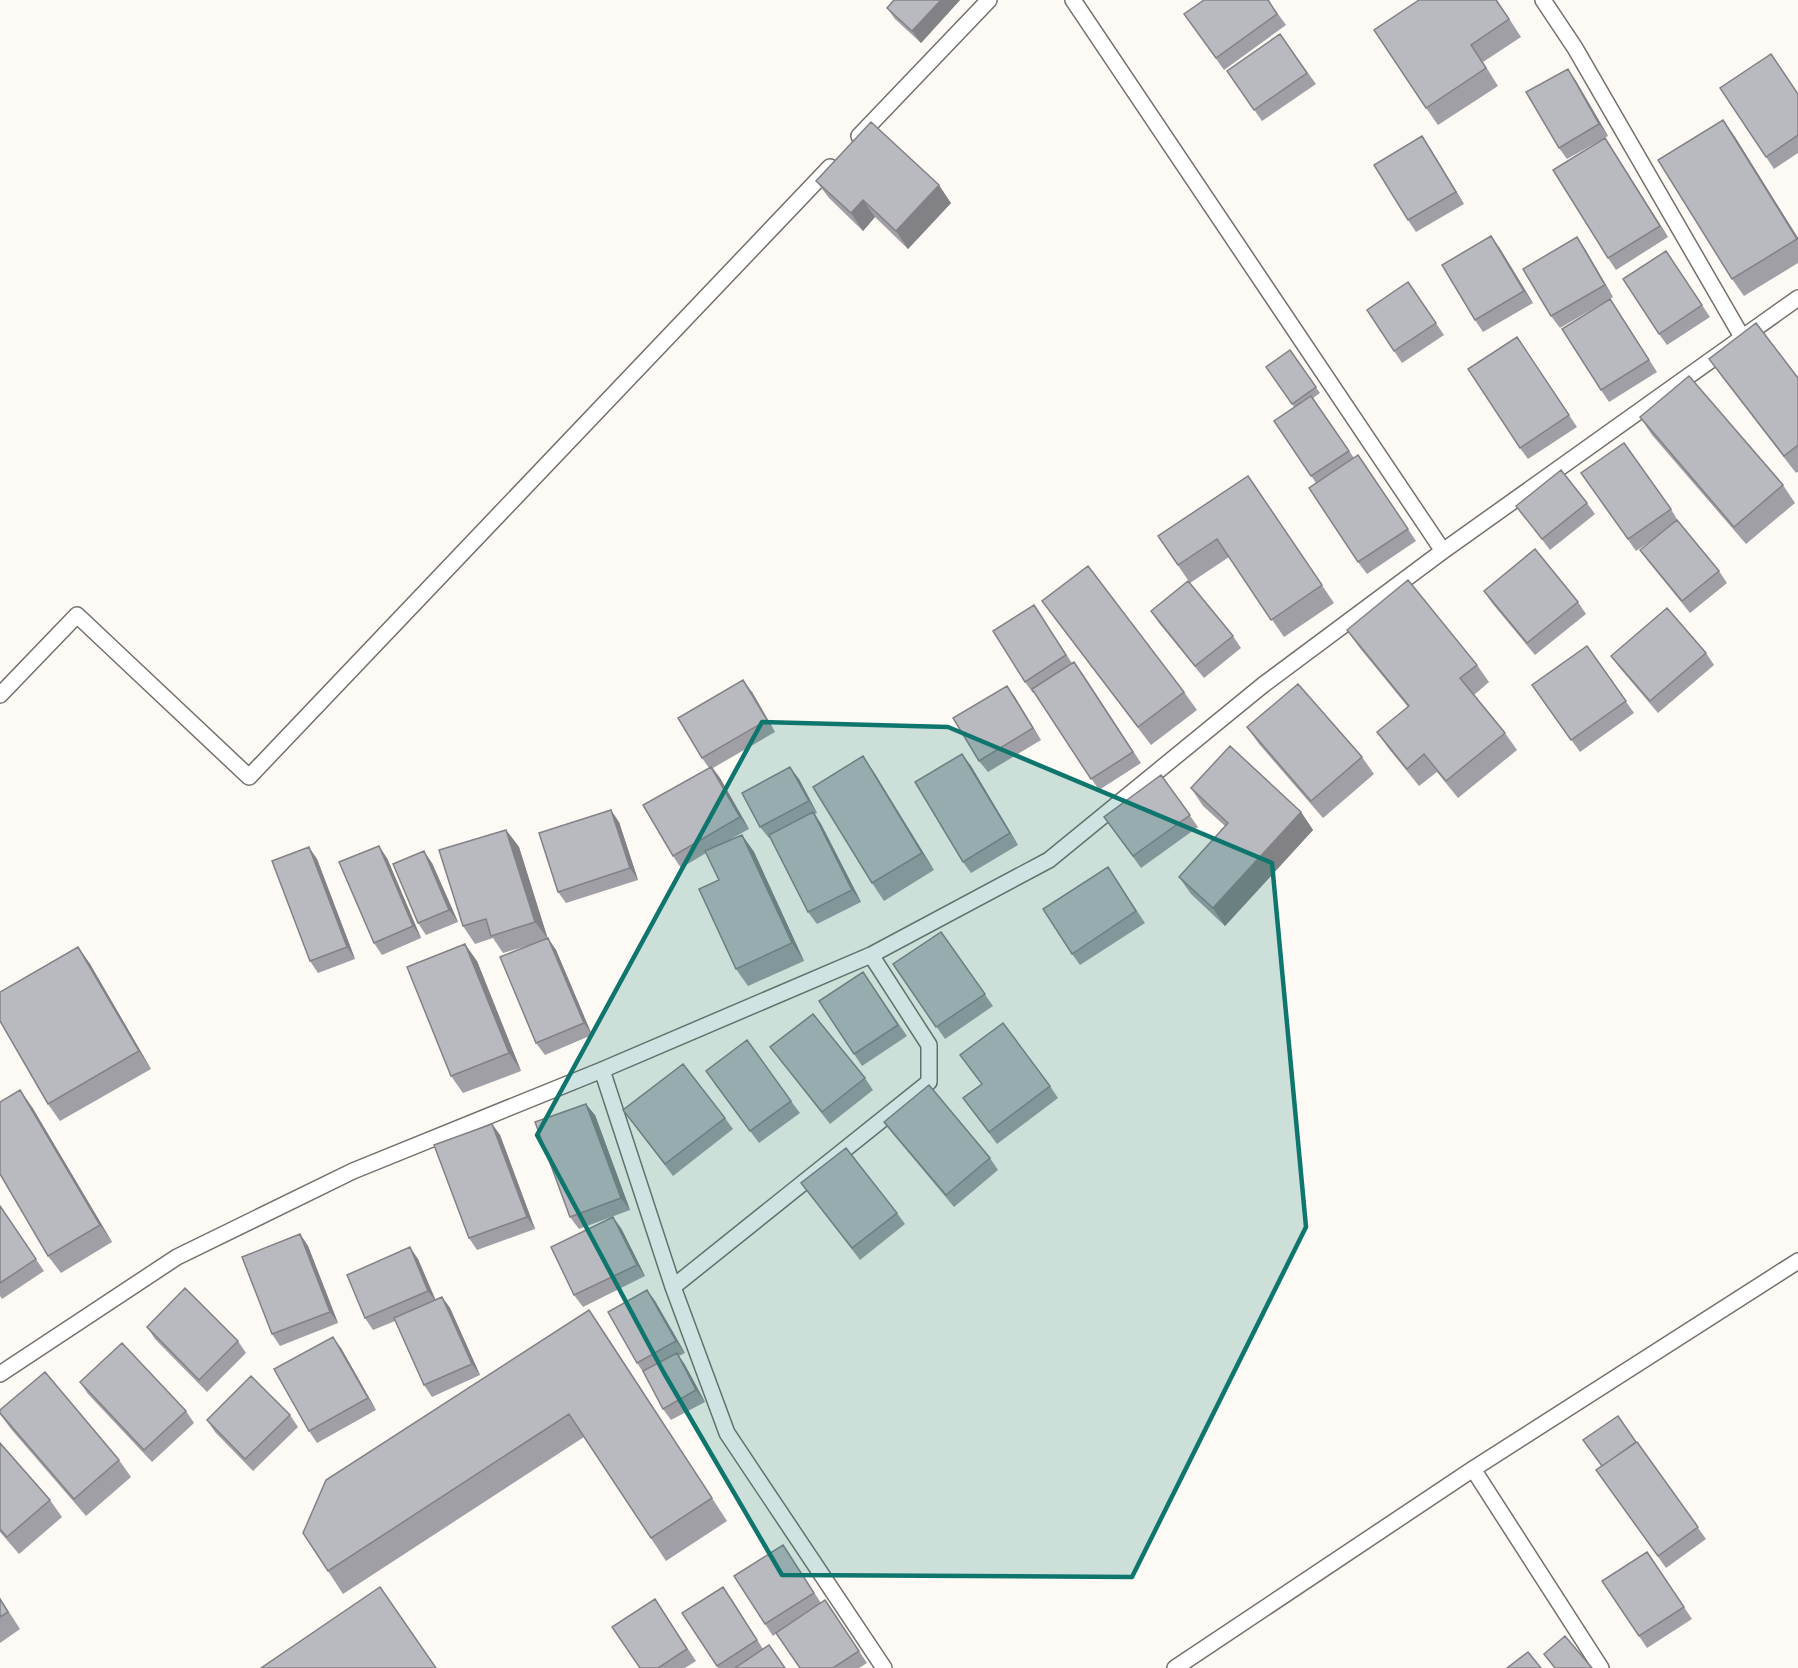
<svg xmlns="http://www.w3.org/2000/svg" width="1798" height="1668" viewBox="0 0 1798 1668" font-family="'Source Sans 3',sans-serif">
  <rect width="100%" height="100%" fill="#fdf9f4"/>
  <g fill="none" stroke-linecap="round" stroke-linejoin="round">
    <!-- service casing -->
    <g stroke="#74716c" stroke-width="18">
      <path id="service" d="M1073,0L1443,551
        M1543,0L1575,48L1742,337
        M859,136L989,0
        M0,695L77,615L249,777L830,167
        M602,1070L673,1287L727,1433L884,1668
        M673,1287L929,1082V1045L871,955
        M0,1374L177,1257L353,1171L602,1070L871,955L1049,860L1263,685L1443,551L1798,298
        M1473,1469L1601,1668
        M1175,1668L1473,1469L1798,1261"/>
    </g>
    <!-- service -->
    <use href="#service" stroke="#fff" stroke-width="15"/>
  </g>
  <!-- wall -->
  <path fill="#9f9fa5" d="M894,0H960L921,43L895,19L887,8Z
    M1268,0L1286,25L1224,70L1184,14Z
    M1497,0L1521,37L1483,62L1498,86L1438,125L1426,108Z
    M1280,34L1316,84L1262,121L1227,71Z
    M1568,69L1576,81L1608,136L1567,159L1559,148Z
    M1798,94V153L1774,169L1766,157Z
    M1723,120L1735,137L1798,238V263L1744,296L1732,279Z
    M1605,138L1668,237L1616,270L1608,258Z
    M1430,148L1464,204L1416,232L1408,220Z
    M816,181L951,203L908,249L875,217L863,231L829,198Z
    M1577,237L1585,249L1613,297L1560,328L1551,316Z
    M1499,247L1533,303L1483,332L1475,320Z
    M1666,251L1710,317L1667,345L1659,334Z
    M1408,282L1444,335L1402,363L1367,310Z
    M1610,299L1657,372L1609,402L1601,390Z
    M1517,337L1577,427L1528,459L1520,448Z
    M1290,350L1320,393L1313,398L1354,458L1358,455L1416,541L1367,574L1358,562L1316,483L1274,421L1294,407L1266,367Z
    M1709,359L1798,378V472H1797L1796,473L1722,377Z
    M1640,417L1783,485L1795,503L1746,544L1652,435Z
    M1581,473L1671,509L1678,521L1719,571L1727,583L1690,613L1648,561L1640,550L1652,540L1636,551Z
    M1248,476L1334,603L1284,637L1229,557L1190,583L1158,536Z
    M1587,503L1595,514L1550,550L1516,506Z
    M1484,591L1578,602L1586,614L1535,655L1492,603Z
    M1042,601L1184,692L1197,710L1151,745L1055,619Z
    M1034,605L1072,663L1083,674L1141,763L1099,790L1034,693H1033L1025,682Z
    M1151,611L1233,636L1241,648L1204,678L1159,623Z
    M1347,630L1477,665L1489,682L1474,695L1505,733L1517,750L1458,798L1437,772L1419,786L1389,749L1377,732L1408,707L1359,647Z
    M1587,646L1634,713L1580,752L1532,685Z
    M1706,653L1714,665L1658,713L1619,667L1611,656Z
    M1007,686L1041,740L988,772L979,761Z
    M752,692L775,732L713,768L720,778L749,829L729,840L742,835L754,852L804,961L748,986L736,969L719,880L706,853L681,868L673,856L709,768L702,758Z
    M1247,727L1362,757L1374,774L1323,818L1259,744Z
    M962,754L971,766L1018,845L971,873L963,862Z
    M863,756L875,774L934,870L884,901L872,883Z
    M1161,775L1198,827L1141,868L1104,817Z
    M799,779L817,813L815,814L821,824L861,902L817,924L808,912L770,838H769L760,827Z
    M1191,788L1301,812L1313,830L1225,926L1191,894L1179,877L1225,826L1203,806Z
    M619,822L638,880L566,903L558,892Z
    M506,830L519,847L547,938L556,950L592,1035L545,1055L536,1043L537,943L503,953L493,938L475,944L463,926Z
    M387,858L421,938L382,955L374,943Z
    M317,859L355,959L318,973L310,961Z
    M432,863L458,922L426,935L418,923Z
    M1116,879L1145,923L1080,965L1072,954Z
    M941,932L993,1006L945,1039L893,964Z
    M78,947L90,964L151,1069L60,1121L48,1104Z
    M477,961L521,1071L463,1093L451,1076Z
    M863,972L907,1036L862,1066L819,1001Z
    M770,1047L865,1078L873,1090L830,1124Z
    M960,1055L1050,1086L1058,1098L997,1144L963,1098L982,1085Z
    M714,1083L791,1101L800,1113L759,1143Z
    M32,1107L112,1242L61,1273L48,1256Z
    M623,1110L725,1118L733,1129L673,1176Z
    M595,1115L630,1210L579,1229L570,1217Z
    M884,1122L990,1158L998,1170L954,1207L893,1134Z
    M492,1124L500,1135L535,1229L477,1250L469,1238Z
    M801,1183L897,1213L905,1224L860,1260Z
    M0,1206L44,1271L2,1299L0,1296Z
    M621,1228L645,1276L583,1307L574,1295Z
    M300,1234L308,1246L338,1323L280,1346L272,1334Z
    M418,1259L435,1300L442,1297L450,1308L480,1375L432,1397L424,1385L395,1321L373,1330L365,1318Z
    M647,1290L655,1301L685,1353L679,1356L685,1365L705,1402L671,1420L663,1409L645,1375L637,1363Z
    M147,1327L238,1341L246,1353L207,1392L155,1339Z
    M604,1332L727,1521L666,1561L584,1437L343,1594L328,1571Z
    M341,1348L376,1410L317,1443L309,1431Z
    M80,1382L186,1411L194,1423L152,1462L88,1394Z
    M0,1414L119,1460L131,1477L86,1516L11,1429Z
    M290,1415L298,1427L253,1471L215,1432L207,1420Z
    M1637,1442L1706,1539L1666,1568L1596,1470Z
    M0,1443L50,1500L62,1517L19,1554L0,1532Z
    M1647,1552L1692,1619L1647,1648L1602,1581Z
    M791,1557L821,1603L825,1600L867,1663L859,1668H800L777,1633L773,1636L765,1624Z
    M0,1598L20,1629L0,1643Z
    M731,1598L763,1649L785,1668H718L682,1613Z
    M655,1599L696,1661L685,1668H640Z"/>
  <!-- shaded-wall -->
  <path fill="#828286" d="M941,0H960L921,43L912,31Z
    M1568,69L1576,81L1608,136L1599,124Z
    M1723,120L1735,137L1798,238V240Z
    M1422,136L1430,148L1464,204L1456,192Z
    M1605,138L1613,150L1668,237L1660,226Z
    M939,185L951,203L908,249L896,231Z
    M863,200L875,217L863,231L851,213Z
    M1491,236L1499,247L1533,303L1524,291Z
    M1577,237L1585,249L1613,297L1605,285Z
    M743,680L752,692L775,732L767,720Z
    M1007,686L1015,697L1041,740L1033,728Z
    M962,754L971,766L1018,845L1010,833Z
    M863,756L875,774L934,870L922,853Z
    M711,767L720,778L749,829L740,817Z
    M790,767L799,779L817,813L809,801Z
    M611,810L619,822L638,880L630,868Z
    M813,812L821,824L861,902L852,890Z
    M1301,812L1313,830L1225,926L1213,908Z
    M506,830L519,847L548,939L535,922Z
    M742,835L754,852L804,961L792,943Z
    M379,846L387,858L421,938L413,926Z
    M309,847L317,859L355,959L347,947Z
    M424,851L432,863L458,922L449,910Z
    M548,938L556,950L592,1035L584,1023Z
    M465,944L477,961L521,1071L509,1053Z
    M78,947L90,964L151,1069L139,1051Z
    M20,1090L32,1107L112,1242L100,1225Z
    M586,1104L595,1115L630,1210L621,1198Z
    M492,1124L500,1135L535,1229L527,1217Z
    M613,1217L621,1228L645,1276L637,1265Z
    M300,1234L308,1246L338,1323L330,1312Z
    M410,1247L418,1259L437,1303L428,1291Z
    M647,1290L655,1301L685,1353L676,1341Z
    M442,1297L450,1308L480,1375L472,1364Z
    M589,1310L604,1332L727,1521L712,1498Z
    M333,1337L341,1348L376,1410L368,1398Z
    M677,1353L685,1365L705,1402L696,1390Z"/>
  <!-- building -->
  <path fill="#b9b9c0" stroke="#828286" stroke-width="1.5" d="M894,0H941L912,31L887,8Z
    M1204,0H1268L1277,14L1216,58L1184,14Z
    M1419,0H1496L1509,19L1471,45L1486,68L1426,108L1374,30Z
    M1280,34L1307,73L1254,110L1227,71Z
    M1771,54L1798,94V135L1766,157L1720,88Z
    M1568,69L1599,124L1559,148L1526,92Z
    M1723,120L1797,239L1732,279L1658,160Z
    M871,122L939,185L896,231L863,200L851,213L816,181Z
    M1422,136L1456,192L1408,220L1374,165Z
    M1605,138L1660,226L1608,258L1553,170Z
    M1491,236L1524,291L1475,320L1442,265Z
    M1577,237L1605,285L1551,316L1523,269Z
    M1666,251L1702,305L1659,334L1623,279Z
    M1408,282L1436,323L1394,351L1367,310Z
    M1610,299L1649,360L1601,390L1562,329Z
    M1756,323L1798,378V445L1784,456L1709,359Z
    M1517,337L1569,415L1520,448L1468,369Z
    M1290,350L1316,387L1292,404L1266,367Z
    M1689,376L1783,485L1734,527L1640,417Z
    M1311,396L1349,451L1311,476L1274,421Z
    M1624,443L1671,509L1628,539L1581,473Z
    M1358,455L1408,529L1358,562L1309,488Z
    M1561,470L1587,503L1542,539L1516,506Z
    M1248,476L1322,585L1271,620L1217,539L1178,565L1158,536Z
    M1677,520L1719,571L1682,601L1640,550Z
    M1535,549L1578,602L1527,643L1484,591Z
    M1088,566L1184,692L1138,727L1042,601Z
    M1408,580L1477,665L1460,678L1505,733L1446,781L1424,754L1407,769L1377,732L1409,706L1347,630Z
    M1188,581L1233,636L1195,666L1151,611Z
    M1034,605L1066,655L1025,682L993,631Z
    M1667,608L1706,653L1650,701L1611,656Z
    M1587,646L1626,701L1571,740L1532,685Z
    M1074,662L1133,752L1091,779L1032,689Z
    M743,680L767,720L702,758L678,718Z
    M1298,684L1362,757L1311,801L1247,727Z
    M1007,686L1033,728L979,761L953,718Z
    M1230,746L1301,812L1213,908L1179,877L1228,823L1191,788Z
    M962,754L1010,833L963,862L915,782Z
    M863,756L922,853L872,883L813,787Z
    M711,767L740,817L673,856L643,805Z
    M790,767L809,801L760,827L742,793Z
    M1161,775L1190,815L1133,856L1104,817Z
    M611,810L630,868L558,892L539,833Z
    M813,812L852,890L808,912L769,835Z
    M506,830L535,922L491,936L486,919L463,926L439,850Z
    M742,835L792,943L736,969L699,889L719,880L705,851Z
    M379,846L413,926L374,943L339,862Z
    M309,847L347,947L310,961L272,861Z
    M424,851L449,910L418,923L393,864Z
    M1108,867L1136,911L1072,954L1043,909Z
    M941,932L985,994L936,1027L893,964Z
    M548,938L584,1023L536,1043L500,957Z
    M465,944L509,1053L451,1076L407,967Z
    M78,947L139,1051L48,1104L0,1021V992Z
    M863,972L898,1025L854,1054L819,1001Z
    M813,1014L865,1078L822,1112L770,1047Z
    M1003,1023L1050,1086L989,1132L963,1098L982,1084L960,1055Z
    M747,1040L791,1101L750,1131L706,1071Z
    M683,1064L725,1118L665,1164L623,1110Z
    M929,1085L990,1158L946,1195L884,1122Z
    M20,1090L100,1225L48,1256L0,1174V1102Z
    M586,1104L621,1198L570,1217L535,1122Z
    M492,1124L527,1217L469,1238L434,1145Z
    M846,1148L897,1213L852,1248L801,1183Z
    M0,1206L36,1259L0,1283Z
    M613,1217L637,1265L574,1295L551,1247Z
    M300,1234L330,1312L272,1334L242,1257Z
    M410,1247L428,1291L365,1318L347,1275Z
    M185,1288L238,1341L199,1380L147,1327Z
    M647,1290L676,1341L637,1363L608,1312Z
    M442,1297L472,1364L424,1385L394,1318Z
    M589,1310L712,1498L651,1538L569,1414L328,1571L303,1533L326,1480Z
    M333,1337L368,1398L309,1431L274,1369Z
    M122,1343L186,1411L144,1450L80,1382Z
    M677,1353L696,1390L663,1409L643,1371Z
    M45,1372L119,1460L74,1499L0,1413V1410Z
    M251,1376L290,1415L245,1459L207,1420Z
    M1618,1416L1636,1442L1602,1466L1583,1440Z
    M1637,1442L1698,1527L1658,1556L1596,1470Z
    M0,1443L50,1500L7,1537L0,1529Z
    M783,1545L814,1593L765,1624L734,1576Z
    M1647,1552L1684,1607L1639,1636L1602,1581Z
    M380,1587L436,1668H261Z
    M723,1587L757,1640L717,1666L682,1613Z
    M0,1599L8,1612L0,1617Z
    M655,1599L687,1649L658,1668H640L612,1627Z
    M825,1600L859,1651L833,1668H800L776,1633Z
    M1565,1636L1592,1668H1555L1544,1654Z
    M769,1645L785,1668H735Z
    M1528,1652L1541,1668H1507Z"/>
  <!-- marked area -->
  <path fill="#0f766e" fill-opacity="0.2" stroke="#0f766e" stroke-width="4.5" stroke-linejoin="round" d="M762,722L948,727L1272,863L1306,1227L1132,1577L782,1575L664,1373L537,1135Z"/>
</svg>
